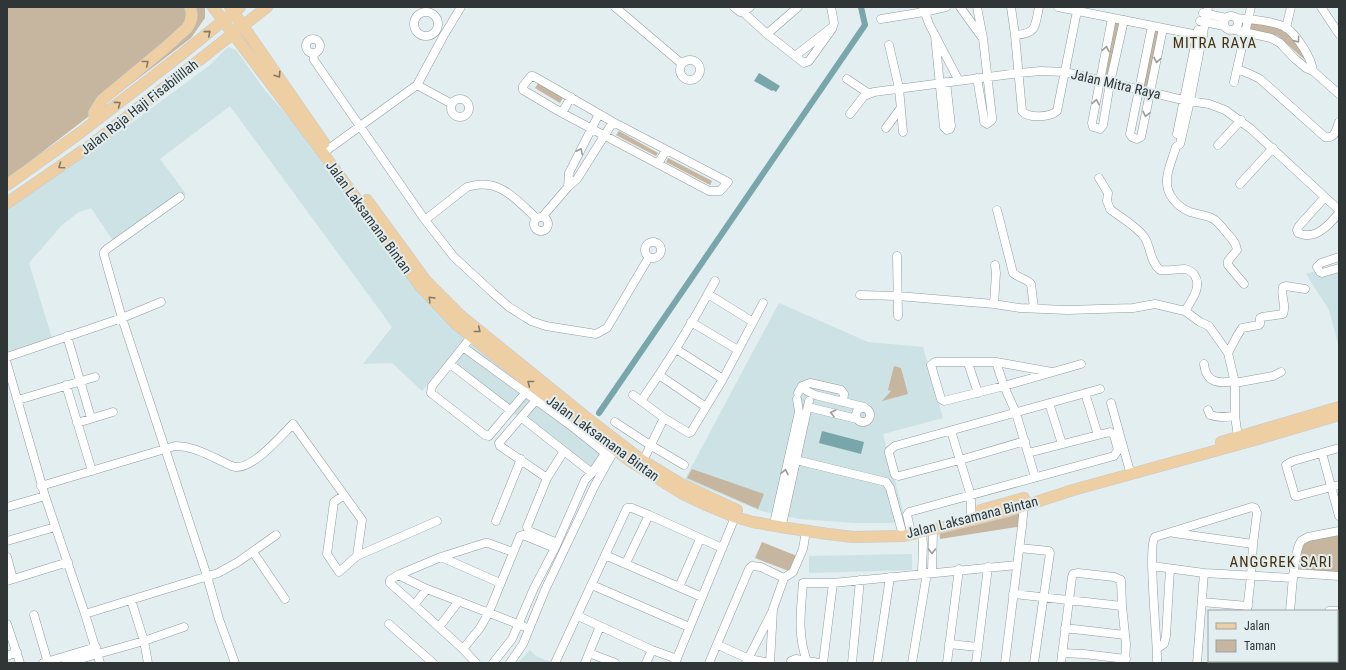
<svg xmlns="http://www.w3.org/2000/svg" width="1346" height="670" viewBox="0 0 1346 670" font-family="'Roboto Condensed',sans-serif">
  <rect width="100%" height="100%" fill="#e2eef0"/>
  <!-- built -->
  <path fill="#cce2e4" d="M228,47L236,50L264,89L350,188L420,285L617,448L597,477L447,362L422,391L392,363L363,364L392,327L230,106L160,159L186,194L114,242L91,208L79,212L62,225L29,263L52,338L7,354V203L91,151L133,122L210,65Z
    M1339,264V347L1329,310L1306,274Z
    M779,303L868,342L923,347L943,418L883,434L906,523H854L800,519L761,511L685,479Z
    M912,554V570L809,573V556Z
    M530,650L536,656L553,663H518Z"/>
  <!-- green -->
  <path fill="#c6b59f" d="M7,7H205V18L191,38L7,179Z
    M1114,20L1120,21L1108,80L1102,79Z
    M1251,21L1287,28L1308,59L1306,61L1278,36L1249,30Z
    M1152,27L1160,28L1149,89L1141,87Z
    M539,82L564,96L560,103L535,88Z
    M619,131L658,153L656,156L616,135Z
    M668,158L712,181L710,185L666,162Z
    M894,366L901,368L908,394L882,401L891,391L888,390Z
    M692,469L764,494L758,509L687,478Z
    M1023,502L1022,526L940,539L939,526Z
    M1339,532V575L1299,573L1301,546L1310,537Z
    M762,542L797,556L789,571L755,558Z"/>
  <!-- water -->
  <path fill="#78a6aa" d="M759,73L780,86L776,92L773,90L772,91L754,81Z
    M822,431L864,442L861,454L819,443Z"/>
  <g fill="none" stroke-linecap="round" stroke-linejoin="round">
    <!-- canal -->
    <path stroke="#78a6aa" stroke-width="6" d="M599,413L865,25L861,7"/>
    <!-- minor casing -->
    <g stroke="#929d9f" stroke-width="9">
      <path id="minor" d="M615,7L682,64
        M734,7L740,12H743L767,34L804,63L809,61L832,29L834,23L831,7
        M923,7L929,24L959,81
        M960,7L981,36
        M1011,7L1015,35L1022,111C1029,119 1050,117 1057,111L1077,11
        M1058,7L1203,36
        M1208,7L1190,101L1180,144L1176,147C1171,164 1160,183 1173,199C1178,206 1183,209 1190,212C1211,218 1212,214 1226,232C1231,238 1236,242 1237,250L1228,261V265L1244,284
        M1321,7L1339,34
        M743,12L750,7
        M414 24a12 12 0 1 1 24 0a12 12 0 1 1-24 0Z
        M1203,13L1226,18
        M1224 23a7 7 0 1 1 14 0a7 7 0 1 1-14 0Z
        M1112,18L1092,123L1093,127L1100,129L1103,125L1110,83L1124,20
        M1236,18C1250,19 1273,21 1285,27C1296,33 1312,59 1313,71
        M881,19L924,12L946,7
        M1200,21L1224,26
        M1152,26L1130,134L1132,137L1137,139L1141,137L1163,28
        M1286,28L1291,7
        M1235,30L1271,38L1280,43L1294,58L1306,68L1313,71L1339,94
        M767,34L798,7
        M935,35L944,127L947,130L950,129L951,126L946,82
        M1015,35C1037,34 1035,26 1039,7
        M306 46a7 7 0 1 1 14 0a7 7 0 1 1-14 0Z
        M889,45L899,88L903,132
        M313,53L314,60L425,220L454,257L493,293L509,307L525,317L531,321L546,326L596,334L607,328L649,257
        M795,56L831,28
        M680 70a10 10 0 1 1 20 0a10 10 0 1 1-20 0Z
        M1237,69L1250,74L1260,79L1325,137C1335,139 1336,130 1339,122
        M531,76H533L542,81L613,122L728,182L720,191H709L562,113L523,90V86Z
        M977,78L984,119V122L987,124L992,120V117L983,38L977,7
        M847,79L868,93
        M1234,82L1251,7
        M417,85L452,104
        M451 108a9 9 0 1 1 18 0a9 9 0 1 1-18 0Z
        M562,113L571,97
        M850,114L864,96L874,92L1019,73L1041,71L1065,72L1183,100L1209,104L1225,110L1251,129L1339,210
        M886,128L900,109
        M1177,134L1198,30
        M1218,145L1241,120
        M323,153L417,85L444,35L461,7
        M658,164L666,150
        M1099,178L1108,193L1107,201L1110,209C1121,218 1137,226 1145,238C1151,248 1150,262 1160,270C1168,271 1177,269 1185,269C1189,270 1193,272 1195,276C1202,287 1191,301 1185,311
        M1240,184L1273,148
        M568,187L569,173L599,114
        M180,197L107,249L104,252V255L122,318L207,576L219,619L235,663
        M1325,197L1299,226L1297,230L1298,233C1315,241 1329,225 1339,213
        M997,210L1013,273C1018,278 1026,278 1031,284L1034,308
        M543,216L568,187L577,179L613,122
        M534 224a7 7 0 1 1 14 0a7 7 0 1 1-14 0Z
        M425,220L467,187C498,177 515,198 536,218
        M645 250a8 8 0 1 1 16 0a8 8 0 1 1-16 0Z
        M897,256L898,316
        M1339,257L1321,263L1317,267L1320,272L1322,273L1339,268
        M708,294L753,322
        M860,295L898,296L994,304L1020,308L1067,310L1133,308L1155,304L1185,311L1200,322L1209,326L1228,353L1235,383V416L1238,437
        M994,304L996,273L995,265
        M691,322L738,350
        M67,336L91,418
        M471,337L432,386L431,393L485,435L489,436L526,392
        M463,347L570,425L605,453
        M676,349L723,379
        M1228,353L1237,336L1242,328L1259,325L1260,324V318L1262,317L1283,314C1287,305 1280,296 1283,287L1286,286L1305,289
        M7,357L122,318L161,302
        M996,362L1004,386L1016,413L1035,477
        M968,363L978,393
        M7,364L45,496L85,614L100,663
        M450,364L510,410
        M1204,364C1206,383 1219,384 1234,381
        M1052,372L996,362H935L931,365L941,399L944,401L1004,386L1081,364
        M659,375L706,407
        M1235,383L1273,376L1281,372
        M66,385L92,471
        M807,391L815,395L864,407
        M798,393L802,386L810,383L841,390L844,394L843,402
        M1085,393L1098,435
        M633,395L664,418L689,433L691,432L723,379L763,303
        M18,400L95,377
        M536,400L499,443L500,446L547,478
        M641,401C668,363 693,322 715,281
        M1049,403L1062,444
        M1111,403L1129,468
        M808,407L857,419
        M856 415a7 7 0 1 1 14 0a7 7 0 1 1-14 0Z
        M1208,410L1210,415C1219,418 1226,417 1235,416
        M522,418L592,473
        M615,422L650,445L684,465
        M77,423L113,412
        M951,431L971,496V513
        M1025,441L960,460L899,476L895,475L889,453V451L895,446L1100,389
        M1339,448L1293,461L1286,465L1295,496H1298L1339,485
        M1322,453L1339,516
        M796,460L886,482L890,488L901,528
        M643,461L664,418
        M41,486L175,446C189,446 200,451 213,457C220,460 228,465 235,467C253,469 281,436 293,424L362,520L357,556
        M344,495L334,502L327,554L339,572L357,556L437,521
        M7,507L45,496
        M775,519L799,412L797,399
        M783,520L809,401
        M496,521L521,459
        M910,528L907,515L909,512L1114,456L1118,450L1114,435L1110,432L1028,453
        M1174,533L1253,544
        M7,541L55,527
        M557,543L529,531L527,527L547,478L564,451
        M1019,548L1049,551L1050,553L1034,663
        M253,552L285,599
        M605,555L702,597
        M7,557L13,579
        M441,557L500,583
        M626,563L649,515
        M1152,566L1204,573L1293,578
        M932,572L933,530
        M922,573L923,544L922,532
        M1294,573L1339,576
        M398,575L427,589L523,626
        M7,581L68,562
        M592,585L689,627
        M679,587L700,539
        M1013,594L1122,606
        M131,600L144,641L148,663
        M1202,602L1248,606
        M414,605L427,589
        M1290,611C1292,595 1293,553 1301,541L1308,537L1339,531
        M1329,611H1336
        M85,614L218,573L238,562L276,535
        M34,615L48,663
        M578,616L652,650L677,659
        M7,624L20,663
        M389,624L433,663
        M439,627L459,601
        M1065,628L1125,635
        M1337,641H1339
        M949,644L978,647
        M718,645L749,659L770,663
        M1158,648L1164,644L1166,636L1170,569
        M463,649L480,628L489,612L520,536L523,535L555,548
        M589,653L615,663
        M1062,653L1084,654L1126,659
        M7,656L17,652
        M807,661C797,635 801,610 803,583H833L1017,565
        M43,663L96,647
        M66,663L144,641L184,627
        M476,663L463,649L390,583V580L398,575L441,557L485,543H488L513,552
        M493,663L512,639L534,588L555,548L585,480L592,473L610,446
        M510,663L523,644L545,590L595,485L615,449
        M555,663L627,508H632L649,515L722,548
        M585,663L600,626
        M646,663L652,650
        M675,663L735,517
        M709,663L749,569L752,566L761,567L784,578
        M746,663L772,612
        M770,663L773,609L784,578L793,572L803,549L806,531
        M791,663V661L796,659L819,663
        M823,663L833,583
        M852,663L860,580
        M877,663L890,577
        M912,663L927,573
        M947,663L959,569
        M976,663L988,567
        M1005,663L1022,526L1024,505
        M1061,663L1072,577L1073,574L1078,573L1114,577L1121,580L1122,606L1126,644L1125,663
        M1157,663C1158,644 1147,545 1155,537L1252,507L1255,508L1257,513L1253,544L1251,576L1247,611
        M1197,663L1204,573
        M1242,663L1243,661
        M1285,663L1286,661
        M1322,663L1323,661"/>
    </g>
    <!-- major casing -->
    <g stroke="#c9cacb" stroke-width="12">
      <path id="major" d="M213,7L323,153L420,286L456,324L524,379L630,461L681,493L706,505L735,517L753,522L781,527L828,534L853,537L904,536L948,526L1005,512L1073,490L1258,439L1339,415
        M230,7L324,143
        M95,121L94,113L102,100L166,47L187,28C192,21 193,14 190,7
        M7,185L80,133L182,54L240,7
        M367,200L426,281L461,316L587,418L643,461L681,484L737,510
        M7,203L91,145L267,7
        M1221,442L1339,407
        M981,510L1024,498"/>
    </g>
    <!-- minor -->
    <use href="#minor" stroke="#fff" stroke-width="8"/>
    <!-- major -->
    <use href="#major" stroke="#edcfa3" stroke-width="11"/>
  </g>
  <!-- one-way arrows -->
  <defs><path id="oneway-chevron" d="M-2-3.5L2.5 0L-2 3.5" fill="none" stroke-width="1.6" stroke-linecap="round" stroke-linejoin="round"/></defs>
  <g stroke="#857a67">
    <use href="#oneway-chevron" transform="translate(208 33) rotate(-40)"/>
    <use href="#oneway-chevron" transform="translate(146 63) rotate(-39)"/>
    <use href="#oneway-chevron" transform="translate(278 75) rotate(56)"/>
    <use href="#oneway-chevron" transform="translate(118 104) rotate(-37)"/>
    <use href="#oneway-chevron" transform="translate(61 166) rotate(145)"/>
    <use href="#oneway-chevron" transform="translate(431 299) rotate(-134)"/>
    <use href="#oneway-chevron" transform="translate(478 330) rotate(39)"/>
    <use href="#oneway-chevron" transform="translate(530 383) rotate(-142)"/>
  </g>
  <g stroke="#989a9a">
    <use href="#oneway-chevron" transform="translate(1297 40) rotate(52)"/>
    <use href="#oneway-chevron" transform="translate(1106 49) rotate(-79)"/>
    <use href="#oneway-chevron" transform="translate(1157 60) rotate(101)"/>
    <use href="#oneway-chevron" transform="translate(1096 102) rotate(-79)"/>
    <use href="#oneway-chevron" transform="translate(1146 114) rotate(102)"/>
    <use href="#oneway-chevron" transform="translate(580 151) rotate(-63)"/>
    <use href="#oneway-chevron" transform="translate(833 413) rotate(-166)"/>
    <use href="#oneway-chevron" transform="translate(785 472) rotate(-78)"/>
    <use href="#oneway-chevron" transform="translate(932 551) rotate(91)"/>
  </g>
  <g text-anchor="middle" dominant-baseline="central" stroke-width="4" stroke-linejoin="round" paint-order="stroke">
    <!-- street labels -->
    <g font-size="14" fill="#303536" stroke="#e2eef0">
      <text transform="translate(1116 84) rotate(13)">Jalan Mitra Raya</text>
      <text transform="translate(139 107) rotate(-38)">Jalan Raja Haji Fisabilillah</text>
      <text transform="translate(369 217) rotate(54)">Jalan Laksamana Bintan</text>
      <text transform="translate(603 438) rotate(36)">Jalan Laksamana Bintan</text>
      <text transform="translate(972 517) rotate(-14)">Jalan Laksamana Bintan</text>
    </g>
    <!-- neighbourhood labels -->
    <g font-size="15" letter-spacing="1" fill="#462f0a" stroke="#e2eef0">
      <text x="1215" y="43">MITRA RAYA</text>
      <text x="1281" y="562">ANGGREK SARI</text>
    </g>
  </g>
  <!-- border -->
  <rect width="1346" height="670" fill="none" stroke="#303536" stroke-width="16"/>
  <!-- legend -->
  <rect x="1208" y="610" width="130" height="52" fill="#e2eef0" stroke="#9ba4a6"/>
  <rect x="1216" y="623" width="20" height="6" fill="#edcfa3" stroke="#9ba4a6"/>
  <text x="1244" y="630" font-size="12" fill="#303536">Jalan</text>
  <rect x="1216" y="640" width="20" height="12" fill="#c6b59f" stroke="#9ba4a6"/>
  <text x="1244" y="650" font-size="12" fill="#303536">Taman</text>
</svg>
